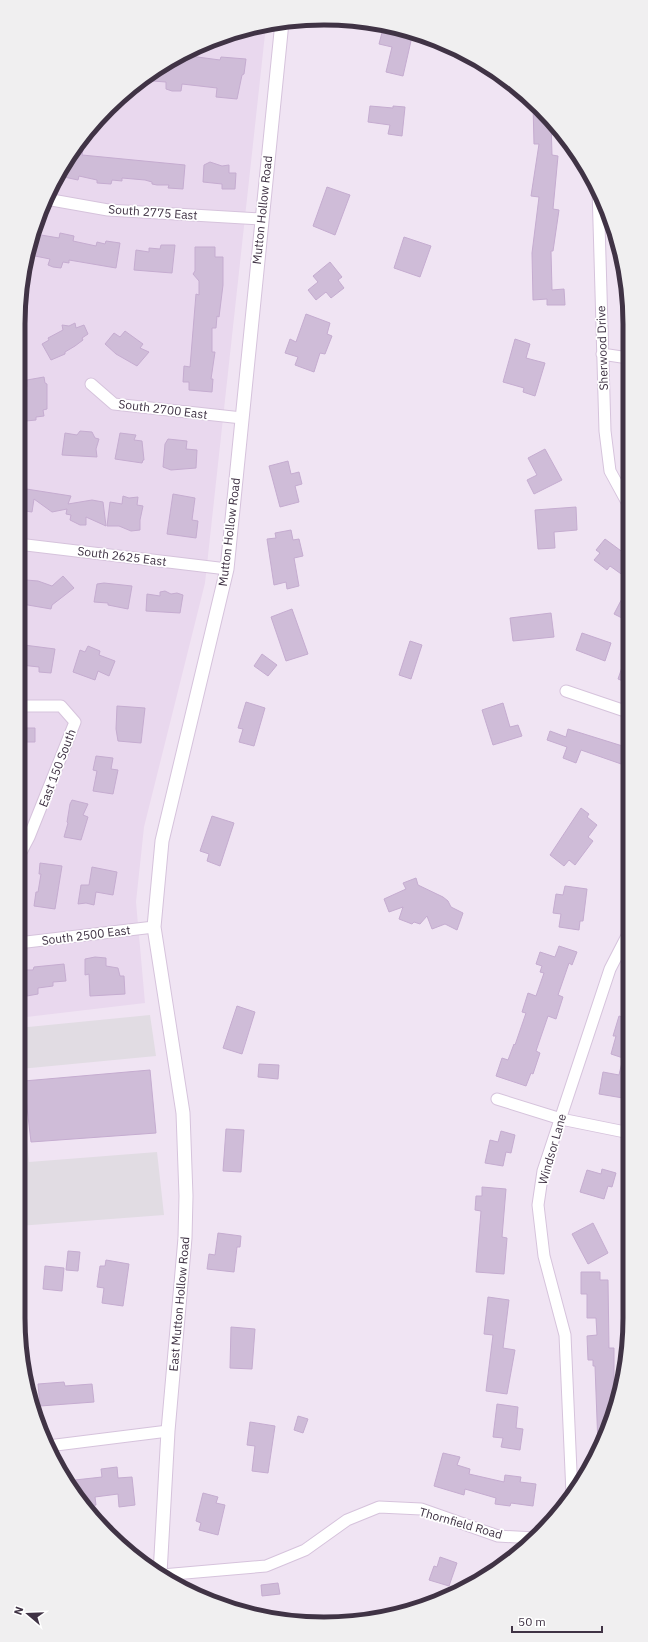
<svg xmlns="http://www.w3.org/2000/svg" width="648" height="1642" viewBox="0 0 648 1642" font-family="'IBM Plex Sans',sans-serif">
  <rect width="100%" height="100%" fill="#f0e4f3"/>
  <!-- residential -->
  <path fill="#e9d8ee" d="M266,25L205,583L144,827L136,902L145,1003L18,1018V324L34,226L59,171L94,122L138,81L188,50L245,28Z"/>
  <!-- parking -->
  <path fill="#e1dce3" d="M150,1015L156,1056L20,1069L29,1162L157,1152L164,1215L18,1226V1028Z"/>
  <!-- building -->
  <path fill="#cfbcd8" stroke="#c5acd0" d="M384,25L413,32L403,76L386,72L392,47L379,44Z
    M190,56L220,60L221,57L246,59L244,74L242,75L237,99L216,97L217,88L182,84L181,91H172L166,89V82L139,80L177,57L189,58Z
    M533,104L551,120L552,155L558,156L553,209L559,210L553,251H551L552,290L564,289L565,305H547V299L533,300L532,253L539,197L531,196L539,144H534Z
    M370,106L393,108V106L405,107L402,136L388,134L390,125L368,122Z
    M86,133L82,155L185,165L183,189L168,188L169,185H157L152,184V182L145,180L122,178V181L112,180L111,184L97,183V180L79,176L78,180L64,177L65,174L58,173L59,171Z
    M210,162L222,166L229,165V173H236L235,189H222V184L203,182L204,165Z
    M327,187L350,195L335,235L313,226Z
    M60,233L74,236L73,241L96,246L97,242L105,244L106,241L120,243L116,268L69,260V263L63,262L61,268L53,267L48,265L50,259L30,255L35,234L59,238Z
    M404,237L431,246L420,277L394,268Z
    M161,245H175L172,273L134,270L136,250L149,252V248L160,249Z
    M195,247H215V257H223V285L219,317L217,316L216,328H212V352H215L211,379H213L212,392L189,390V382H183L184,366L190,367L196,294L199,295V281L193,274L195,271Z
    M330,262L342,277L338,280L344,288L331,298L326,292L316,300L308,290L318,282L313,276Z
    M306,314L330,323L327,334L332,336L325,354L320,353L314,372L295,365L298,357L285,353L290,339L296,342Z
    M75,323L76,328L84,325L88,334L82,338L83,340L75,346L65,352V354L51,360L42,344L49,340L48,338L63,330L62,325L69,326Z
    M125,331L143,344L140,348L149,352L137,366L116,354L105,344L114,333L120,337Z
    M515,339L530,344L526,358L545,363L535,396L523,392L524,388L503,382Z
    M44,377L45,383L47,384V409L43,410L44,416L36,417V420L26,421L24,409L19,410L20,400H24L22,387H27V380Z
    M80,431L92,432L95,438L99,439L96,449L97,457L62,455L65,433L77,435Z
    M120,433L136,435L134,440L142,441L144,460H143L142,463L115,459Z
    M168,439L187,441L186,449L197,450L196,468L171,470L163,467L165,444Z
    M545,449L562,480L534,494L527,480L537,475L528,458Z
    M288,461L291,474L299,472L302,484L295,486L299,502L280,507L269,466Z
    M18,488L22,490L20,488L71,496L68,504L92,500L103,502L106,526L86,517V525H80L70,520L71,515L66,514L67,509L52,512L34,499L32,512L18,510Z
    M173,494L195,498L192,520L198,521L196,538L167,534Z
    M123,496L129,498L138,497L137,505L143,506L140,520V530L131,531L119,526H107L110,502L122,504Z
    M576,507L577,530L554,532L555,548L538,549L535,510Z
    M291,530L293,540L299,539L303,556L294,558L299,586L287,589L286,582L274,585L267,539L276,538L275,533Z
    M605,539L628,556V571L624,576L610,566L607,570L594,560L600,553L596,550Z
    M63,576L74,588L52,605L51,609L22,604L26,580L38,581L52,586Z
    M104,583L132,586L128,609L108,605V603L94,602L97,584Z
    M628,587V621L614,614Z
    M165,591L171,594L177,593L183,595L180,613L146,611L147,594L160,596V592Z
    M292,609L308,654L286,661L271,617Z
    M551,613L554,637L513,641L510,618Z
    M582,633L611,643L605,661L576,650Z
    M410,641L422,645L411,679L399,675Z
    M24,645L55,649L51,673L39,672V667L21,665Z
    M88,646L100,651L99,655L115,661L109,676L98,671L95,680L73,672L80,650L85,652Z
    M627,653H628V683L618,679Z
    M262,654L277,665L268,676L254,666Z
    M246,702L265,708L254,746L239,742L243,729L238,728Z
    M503,703L510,727L518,725L522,736L493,745L482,710Z
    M117,706L145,708L141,743L118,741L116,729Z
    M18,728H35V742H18Z
    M568,729L629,748L627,766L581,750L576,763L563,758L567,747L547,740L550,731L566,737Z
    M96,756L113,758L111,769L118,770L113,794L93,791L97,771L93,770Z
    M72,800L88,804L83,815L88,817L81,840L64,837L68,823L67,822L70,804Z
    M581,808L589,814L587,817L597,825L588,837L593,841L575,865L569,860L564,866L550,855Z
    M212,816L234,823L220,866L207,861L209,854L200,851Z
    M40,863L62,866L55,909L34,906L36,892H38L41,874H39Z
    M92,867L117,872L113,895L96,892L94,905L86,903L78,904L81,885H89Z
    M416,878L418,885L443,897L448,901L451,907L463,913L457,930L445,924L432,929L427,916L420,924L414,922L412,924L399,919L403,907L389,912L384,899L406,889L403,883Z
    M565,886L587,889L583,921H580L579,930L559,927L561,914L553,913L556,894L563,895Z
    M559,946L577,952L572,965L569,963L558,995L563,997L556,1019L548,1016L536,1051L540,1053L533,1074L531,1073L526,1086L496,1076L502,1058L508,1060L514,1044L515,1045L526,1013L522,1012L528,993L536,996L544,973L540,972L542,966L536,964L540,952L555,957Z
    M95,957L106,958V966L118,968L120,976H124L125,994L90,996L89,974L85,975V959Z
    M64,964L66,981L53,982V986L38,988V994L27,996L25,970H33L34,967Z
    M237,1006L255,1012L242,1054L223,1048Z
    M619,1016L629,1019V1099L599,1094L603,1072L619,1075L623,1058L611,1054L616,1036H613Z
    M259,1064L279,1065L278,1079L258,1077Z
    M150,1070L156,1133L31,1142L24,1081Z
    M226,1129L244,1130L241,1172L223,1171Z
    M501,1131L515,1135L511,1153L506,1152L503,1166L485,1163L490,1140L498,1142Z
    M602,1169L616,1173L612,1187L608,1186L604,1199L580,1192L587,1170L601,1174Z
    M482,1187L506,1189L502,1237L507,1238L504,1274L476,1272L481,1211L475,1210L476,1196H482Z
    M593,1223L608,1253L588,1264L572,1234Z
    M218,1233L241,1236L240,1247H237L234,1272L207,1269L209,1254L215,1255Z
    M68,1251L80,1252L78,1271L66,1270Z
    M106,1260L129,1264L123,1306L102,1303L104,1288L97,1287L100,1266H105Z
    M45,1266L64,1268L62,1291L43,1289Z
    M581,1272H600V1280H608L609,1348H614V1388H617V1398L614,1416L598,1446L595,1366H593V1360H588L587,1336L597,1335L596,1318H587V1294H581Z
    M488,1297L509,1300L503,1348L515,1350L507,1394L486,1391L493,1335L484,1334Z
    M231,1327L255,1329L252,1369L230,1368Z
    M64,1382L65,1386L92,1384L94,1402L40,1406L38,1384Z
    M497,1404L518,1407L516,1428L523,1429L520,1450L501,1447L503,1438L493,1437Z
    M298,1416L308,1419L303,1433L294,1430Z
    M250,1422L275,1426L268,1473L252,1471L255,1446L247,1445Z
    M443,1453L460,1457L457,1465L470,1469L469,1474L504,1482L505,1475L521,1477L520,1482L536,1484L533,1506L511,1503L510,1506L495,1504L496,1498L465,1489L464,1495L434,1486Z
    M117,1467L118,1478L132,1477L135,1505L119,1507L118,1494L95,1497L96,1505L84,1507L66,1481L102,1477L101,1469Z
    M203,1493L218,1497L216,1503L225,1505L218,1535L199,1530L201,1523L196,1521Z
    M440,1557L457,1563L449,1586L429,1580L434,1566L437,1567Z
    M278,1583L280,1594L262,1596L261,1585Z"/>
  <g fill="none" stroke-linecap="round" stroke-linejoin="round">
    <!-- minor casing -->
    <g stroke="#d6c3dc" stroke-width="13">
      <path id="minor" d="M263,25H281
        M598,188L605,431L610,471L628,504
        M46,199L108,210L261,219
        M602,354L628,358
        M91,384L114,404L242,418
        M18,544L227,569
        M566,691L628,712
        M18,706H61L75,722L29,837L18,858
        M18,943L154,927
        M497,1099L561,1119L630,1133
        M48,1446L168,1431
        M572,1494L565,1335L544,1256L538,1205L543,1171L610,969L629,932
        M162,1575L266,1566L305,1550L347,1520L379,1507L421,1509L498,1536L535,1538"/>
    </g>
    <!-- tertiary casing -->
    <g stroke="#d6c3dc" stroke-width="15">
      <path id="tertiary" d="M160,1574L168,1431L185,1238L186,1196L183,1113L154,927L162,841L227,569L282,22"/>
    </g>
    <!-- minor -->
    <use href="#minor" stroke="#fff" stroke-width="11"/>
    <!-- tertiary -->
    <use href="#tertiary" stroke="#fff" stroke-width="13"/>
  </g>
  <g text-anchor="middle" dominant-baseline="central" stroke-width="3.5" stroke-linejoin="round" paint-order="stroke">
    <!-- street labels -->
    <g font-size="12" fill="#403345" stroke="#fff">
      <text transform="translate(262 210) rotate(-84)">Mutton Hollow Road</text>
      <text transform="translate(153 212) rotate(4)">South 2775 East</text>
      <text transform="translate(602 348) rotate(-92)">Sherwood Drive</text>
      <text transform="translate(163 409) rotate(7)">South 2700 East</text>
      <text transform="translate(229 532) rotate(-83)">Mutton Hollow Road</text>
      <text transform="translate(122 556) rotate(7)">South 2625 East</text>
      <text transform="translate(57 768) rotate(-69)">East 150 South</text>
      <text transform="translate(86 935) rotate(-7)">South 2500 East</text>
      <text transform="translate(552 1149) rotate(-74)">Windsor Lane</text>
      <text transform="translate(179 1304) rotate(-85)">East Mutton Hollow Road</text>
      <text transform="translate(461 1523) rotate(16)">Thornfield Road</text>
    </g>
  </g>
  <!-- crop -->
  <path d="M0 0H648V1642H0ZM324 25H324A299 299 0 0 1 623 324V1318A299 299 0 0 1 324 1617H324A299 299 0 0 1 25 1318V324A299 299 0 0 1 324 25Z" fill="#f0eff0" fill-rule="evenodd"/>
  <path fill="none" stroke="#403345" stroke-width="5" d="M324 25H324A299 299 0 0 1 623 324V1318A299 299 0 0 1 324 1617H324A299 299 0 0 1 25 1318V324A299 299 0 0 1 324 25Z"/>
  <!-- north arrow -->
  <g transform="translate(28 1614) rotate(289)" stroke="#ffffff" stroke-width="3" paint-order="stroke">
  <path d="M0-3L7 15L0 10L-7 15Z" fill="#403345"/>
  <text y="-6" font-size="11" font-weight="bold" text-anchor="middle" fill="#403345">N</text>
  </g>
  <!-- scale -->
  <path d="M512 1626v6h90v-6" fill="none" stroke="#403345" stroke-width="2"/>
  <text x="518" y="1626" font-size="12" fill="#403345" stroke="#ffffff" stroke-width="3" paint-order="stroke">50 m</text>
</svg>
